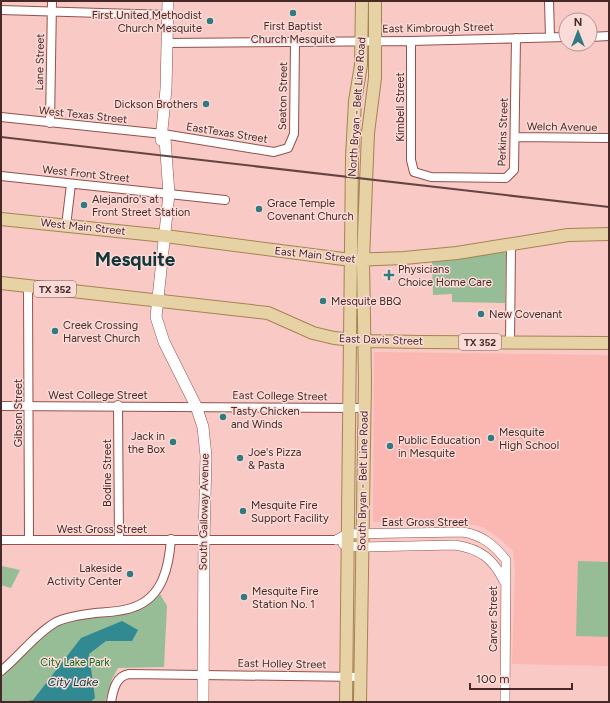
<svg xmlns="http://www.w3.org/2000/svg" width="610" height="703" viewBox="0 0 610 703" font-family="Figtree,sans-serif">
  <rect width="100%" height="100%" fill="#f8c9c5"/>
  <!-- built -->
  <path fill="#fbb7b1" d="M374,352L609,355V666L512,664L515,571L513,551L500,539L483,527L468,524L373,522Z"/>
  <!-- green -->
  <path fill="#96bd96" d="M504,251L506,254L505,303L452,302V294L433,295L432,262Z
    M578,561L609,562V637L576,636Z
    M2,566L20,570L11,588L1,585Z
    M160,594L167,606L164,667L118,668L112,679L105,702H1V674C23,653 44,627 74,619C96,614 120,618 141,609C148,606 155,599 160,594Z"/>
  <!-- water -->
  <path fill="#318992" d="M122,621L138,630L132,641H106L89,654L95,698L90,702H23L33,700L81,638Z"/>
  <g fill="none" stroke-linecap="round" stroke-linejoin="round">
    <!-- minor casing -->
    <g stroke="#94514d" stroke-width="10">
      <path id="minor" d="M549,1L550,37
        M1,10L168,15
        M590,37L609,36
        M411,41V160L414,172L431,177L506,178L514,170L516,38
        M167,43L411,41L566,37
        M1,117L163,134L274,152L288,148L294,134L295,42
        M50,123L52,1
        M515,137L609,138
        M1,176L225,200
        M66,226L71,184
        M28,286L29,540
        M510,342L511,244
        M118,405L119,540
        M1,406L364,408
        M1,540H336
        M1,671C20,656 35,634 56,622C68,616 82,615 95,613C107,612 122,612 134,607C163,597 169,566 171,539
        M111,702C113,690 116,676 129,674L361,677"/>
    </g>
    <!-- tertiary casing -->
    <g stroke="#94514d" stroke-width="10">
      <path id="tertiary" d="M336,540L347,534L463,532C482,535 494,545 506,560L505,702
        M343,544L347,546L362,547L455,545C481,549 493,559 504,581"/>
    </g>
    <!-- secondary casing -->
    <g stroke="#94514d" stroke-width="12">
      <path id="secondary" d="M163,134L165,139L169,194L156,317L164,342L196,406L203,427L206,456L204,540L203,702
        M161,140L166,89L168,1"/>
    </g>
    <!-- primary casing -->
    <g stroke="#a58353" stroke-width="14">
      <path id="primary" d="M1,219L165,236L351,260L404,258L457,253L568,235L609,234
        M1,283L268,313L313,333L334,338L364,341L420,342L609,343
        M346,702L352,157L355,101L361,65L362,1
        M360,702L365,381L363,260L368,133L375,78V1"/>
    </g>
    <!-- minor -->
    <use href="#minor" stroke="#fff" stroke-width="8"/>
    <!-- tertiary -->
    <use href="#tertiary" stroke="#fff" stroke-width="9"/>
    <!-- secondary -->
    <use href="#secondary" stroke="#fff" stroke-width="11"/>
    <!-- primary -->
    <use href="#primary" stroke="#e7d2a6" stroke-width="12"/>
    <!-- rail -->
    <path stroke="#654442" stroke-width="2" d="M1,137L609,207"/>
  </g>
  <!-- markers -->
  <g fill="#327a82" stroke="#fbdbd7" stroke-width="1.5">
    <circle cx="293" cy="13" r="4"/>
    <circle cx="210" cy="21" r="4"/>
    <circle cx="206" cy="104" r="4"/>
    <circle cx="84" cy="205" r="4"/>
    <circle cx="259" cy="209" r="4"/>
    <path d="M387 269h4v4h4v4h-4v4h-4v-4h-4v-4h4z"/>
    <circle cx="323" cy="301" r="4"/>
    <circle cx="481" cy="314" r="4"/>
    <circle cx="55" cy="331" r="4"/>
    <circle cx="223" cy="417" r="4"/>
    <circle cx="491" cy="438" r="4"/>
    <circle cx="173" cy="442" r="4"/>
    <circle cx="390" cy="446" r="4"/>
    <circle cx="240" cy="458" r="4"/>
    <circle cx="243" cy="511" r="4"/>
    <circle cx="130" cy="574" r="4"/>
    <circle cx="244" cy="597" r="4"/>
  </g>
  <g text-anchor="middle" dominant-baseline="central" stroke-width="3" stroke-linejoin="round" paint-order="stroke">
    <!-- shield labels -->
    <g fill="#fbdbd7" stroke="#7d5e5c" stroke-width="1">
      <rect x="34" y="281" width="42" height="16" rx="3"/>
      <rect x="459" y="334" width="42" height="16" rx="3"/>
    </g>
    <g font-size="10" font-weight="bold" fill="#472927">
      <text x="55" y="289">TX 352</text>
      <text x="480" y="342">TX 352</text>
    </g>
    <!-- poi labels -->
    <g font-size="11" fill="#472927" stroke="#fbdbd7" text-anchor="start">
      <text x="202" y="15" text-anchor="end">First United Methodist<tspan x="202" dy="13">Church Mesquite</tspan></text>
      <text x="293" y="26" text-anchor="middle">First Baptist<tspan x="293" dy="13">Church Mesquite</tspan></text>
      <text x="198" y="104" text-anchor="end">Dickson Brothers</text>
      <text x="92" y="199">Alejandro's at<tspan x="92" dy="13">Front Street Station</tspan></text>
      <text x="267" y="203">Grace Temple<tspan x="267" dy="13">Covenant Church</tspan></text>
      <text x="398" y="269">Physicians<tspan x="398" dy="13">Choice Home Care</tspan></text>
      <text x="331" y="301">Mesquite BBQ</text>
      <text x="489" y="314">New Covenant</text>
      <text x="63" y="325">Creek Crossing<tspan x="63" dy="13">Harvest Church</tspan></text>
      <text x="231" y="411">Tasty Chicken<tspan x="231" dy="13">and Winds</tspan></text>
      <text x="499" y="432">Mesquite<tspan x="499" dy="13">High School</tspan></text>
      <text x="165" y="436" text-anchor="end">Jack in<tspan x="165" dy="13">the Box</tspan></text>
      <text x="398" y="440">Public Education<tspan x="398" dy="13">in Mesquite</tspan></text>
      <text x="248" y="452">Joe's Pizza<tspan x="248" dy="13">&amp; Pasta</tspan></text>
      <text x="251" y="505">Mesquite Fire<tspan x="251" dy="13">Support Facility</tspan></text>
      <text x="122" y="568" text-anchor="end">Lakeside<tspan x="122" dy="13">Activity Center</tspan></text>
      <text x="252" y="591">Mesquite Fire<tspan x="252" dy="13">Station No. 1</tspan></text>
    </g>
    <!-- street labels -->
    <g font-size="11" fill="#472927" stroke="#fbdbd7">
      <text transform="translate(438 28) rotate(-1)">East Kimbrough Street</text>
      <text transform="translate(40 62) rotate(-89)">Lane Street</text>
      <text transform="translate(283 96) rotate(-89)">Seaton Street</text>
      <text transform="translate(357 107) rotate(-86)">North Bryan - Belt Line Road</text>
      <text transform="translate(400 107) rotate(-90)">Kimbell Street</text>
      <text transform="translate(83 115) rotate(6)">West Texas Street</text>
      <text transform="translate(562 127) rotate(1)">Welch Avenue</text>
      <text transform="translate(503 132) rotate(-88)">Perkins Street</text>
      <text transform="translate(227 133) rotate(9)">EastTexas Street</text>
      <text transform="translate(86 174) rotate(6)">West Front Street</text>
      <text transform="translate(83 227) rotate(6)">West Main Street</text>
      <text transform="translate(315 255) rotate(6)">East Main Street</text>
      <text transform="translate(381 340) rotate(2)">East Davis Street</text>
      <text x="98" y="395">West College Street</text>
      <text transform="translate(280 396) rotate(1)">East College Street</text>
      <text transform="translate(18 413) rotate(-90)">Gibson Street</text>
      <text transform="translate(107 473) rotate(-90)">Bodine Street</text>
      <text transform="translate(363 481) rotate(-89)">South Bryan - Belt Line Road</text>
      <text transform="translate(204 512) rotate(-89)">South Galloway Avenue</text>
      <text x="425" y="522">East Gross Street</text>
      <text x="102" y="529">West Gross Street</text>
      <text transform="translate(493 619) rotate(-90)">Carver Street</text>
      <text transform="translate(282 664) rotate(1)">East Holley Street</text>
    </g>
    <!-- park labels -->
    <g font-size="11" fill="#136920" stroke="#fbdbd7">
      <text x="75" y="662">City Lake Park</text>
    </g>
    <!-- water labels -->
    <g font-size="12" font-style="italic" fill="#0a4045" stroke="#fbdbd7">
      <text x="73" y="682">City Lake</text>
    </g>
    <!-- town labels -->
    <g font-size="19" font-weight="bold" fill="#14363a" stroke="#fbdbd7">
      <text x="135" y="259">Mesquite</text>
    </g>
  </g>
  <!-- border -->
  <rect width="610" height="703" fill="none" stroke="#472927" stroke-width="4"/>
  <!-- north arrow -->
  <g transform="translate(578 32)"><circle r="19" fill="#fbdbd7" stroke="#b39491"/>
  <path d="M0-3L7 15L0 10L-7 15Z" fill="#327a82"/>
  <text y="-6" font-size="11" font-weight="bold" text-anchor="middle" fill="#472927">N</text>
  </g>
  <!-- scale -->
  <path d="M470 683v6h102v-6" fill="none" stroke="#472927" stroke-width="2"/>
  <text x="476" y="683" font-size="12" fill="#472927" stroke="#fbdbd7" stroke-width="3" paint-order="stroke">100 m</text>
</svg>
